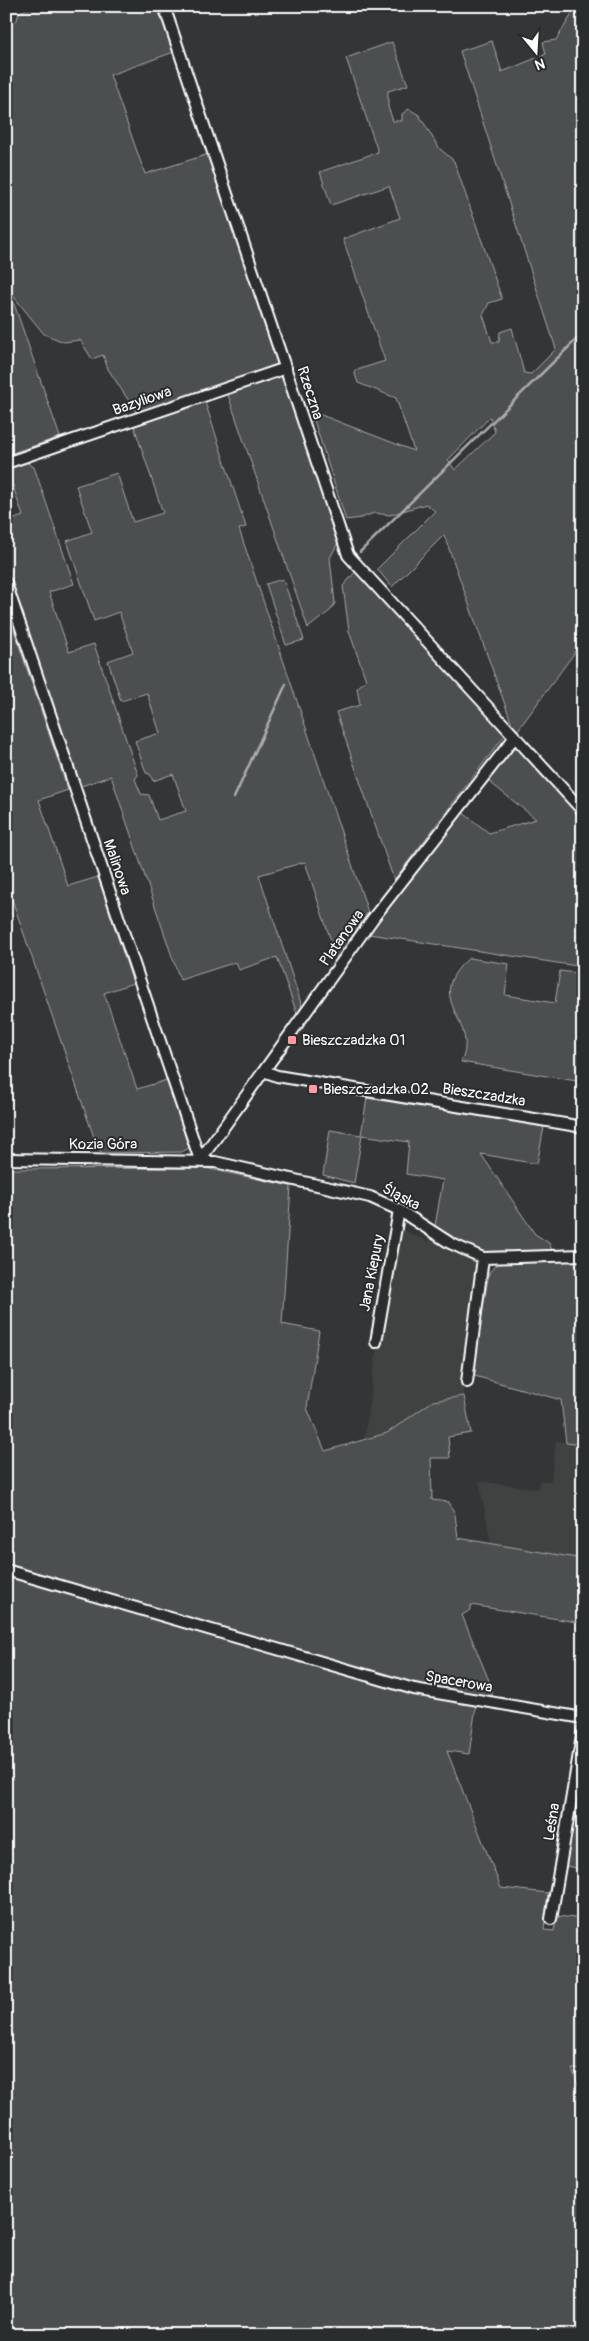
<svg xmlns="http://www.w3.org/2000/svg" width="589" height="2341" viewBox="0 0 589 2341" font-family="Pangolin,sans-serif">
  <rect width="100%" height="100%" fill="#333536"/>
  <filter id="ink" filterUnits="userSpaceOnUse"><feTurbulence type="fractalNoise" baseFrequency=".02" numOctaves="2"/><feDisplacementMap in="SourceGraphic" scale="10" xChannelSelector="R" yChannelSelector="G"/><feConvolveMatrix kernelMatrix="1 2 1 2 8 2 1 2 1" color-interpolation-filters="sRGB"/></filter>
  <g filter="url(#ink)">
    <!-- built -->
    <path fill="#404243" d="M401,1229L429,1242L431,1235L473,1258L477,1269L462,1375L464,1396L433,1401L387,1433L364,1441L380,1325Z
      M556,1441L583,1445V1559L491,1544L479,1481L538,1489L539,1481H551Z"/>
    <!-- green -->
    <path fill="#4c4f50" stroke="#a6a7a8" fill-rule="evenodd" d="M36,6H158L174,52L110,75L145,174L209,154L280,368L138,415L108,369L103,355L92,359L80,340L64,342L44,334L10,292L60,437L6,455V49L10,48L7,28L17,20L19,12Z
      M577,6H583V641L518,730L512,724L444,535L392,587L377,569L435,511L426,504L390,515L374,513L361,518L346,520L311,411L414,451L396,398L358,383L354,371L385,361L343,239L400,218L389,186L331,205L320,172L378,152L346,58L392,42L408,85L388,91V107L393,121H402V114L409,109L419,115L439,148L454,161L502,299L489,303L483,315L492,342H499L500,332L512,328L524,373L531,374L556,349L460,51L492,41L502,72L546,54L543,42L556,40ZM490,417L495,432L455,470L448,460Z
      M283,374L338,543L330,558L335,603L331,610L308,628L228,395Z
      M204,399L246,527L239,529L368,912L337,959L305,862L259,875L302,1006L297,1014L277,957L239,970L236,962L180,980L111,776L81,786L6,566V522L23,516L7,469L26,462L34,467L74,584L49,592L69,652L94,644L138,775L135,779L141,794L149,795L158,820L186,811L173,774L153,781L150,774L146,773L135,741L160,733L147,693L121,701L108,661L133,652L119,612L94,621L67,541L92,532L76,486L117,473L133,522L163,513L133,423Z
      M356,571L505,735L394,880L336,712L360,705L357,688L366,680L349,631L343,586Z
      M283,579L304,640L286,645L266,584Z
      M6,607L68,790L39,800L68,886L98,877L133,983L104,993L137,1089L167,1080L189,1148L182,1152L103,1153L98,1149L6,882Z
      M515,744L583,818V967L369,934L462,812L489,833L536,819L487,780Z
      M469,958L509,964L505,995L555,1003L560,971L583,974V1082L461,1062C481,1020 420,1000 469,958Z
      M367,1098L544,1127L537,1164L481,1154L535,1234L549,1243L553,1252L480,1253L435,1226L443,1180L406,1174L409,1142L362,1135L354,1183L323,1175L330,1130L361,1135Z
      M205,1168L291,1186L282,1324L319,1331L307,1408L325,1451L387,1433L433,1401L464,1396L471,1433L448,1437L450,1458H431L432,1500L449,1502L455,1514L458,1538L583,1559V1623L471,1605V1610L462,1615L492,1688V1696L420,1685L426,1697L476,1706L469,1754L447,1751L501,1888L548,1893L544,1930L554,1931L557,1916L583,1919V2070L572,2069L583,2096V2335H6V1169Z
      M583,1258V1445L566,1443L561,1400L471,1375L489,1273L499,1261Z
      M577,1798L583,1799V1869L565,1866Z"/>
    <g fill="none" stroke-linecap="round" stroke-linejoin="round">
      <!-- stream -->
      <path stroke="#abacad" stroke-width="2.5" d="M360,552L583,333
        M234,798L286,684"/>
      <!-- minor casing -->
      <g stroke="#fff" stroke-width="14">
        <path id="minor" d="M164,6L348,555L583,811
          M6,463L286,368
          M6,583L200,1160
          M264,1071L277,1076L583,1127
          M6,1159L215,1162L370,1197L399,1210L450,1243L483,1258L583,1255
          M200,1160L374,917L514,738
          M376,1342L399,1210
          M467,1382L483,1258
          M6,1570L414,1689L583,1718
          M551,1919L583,1730"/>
      </g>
      <!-- minor -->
      <use href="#minor" stroke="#2a2d2e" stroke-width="10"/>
    </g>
  </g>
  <!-- markers -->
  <g fill="#ff9aa2" stroke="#2a2d2e" stroke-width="2">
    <rect x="287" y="1035" width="10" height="10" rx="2.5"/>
    <rect x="308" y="1084" width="10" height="10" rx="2.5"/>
  </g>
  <g text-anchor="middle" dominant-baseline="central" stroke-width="4" stroke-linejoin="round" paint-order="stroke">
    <!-- street labels -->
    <g font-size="15" fill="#fff" stroke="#2a2d2e">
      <text transform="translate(310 393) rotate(72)">Rzeczna</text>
      <text transform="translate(142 401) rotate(-19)">Bazyliowa</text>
      <text transform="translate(117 867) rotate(71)">Malinowa</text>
      <text transform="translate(342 938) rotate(-55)">Platanowa</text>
      <text transform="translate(484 1095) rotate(9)">Bieszczadzka</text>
      <text x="103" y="1144">Kozia Góra</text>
      <text transform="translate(401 1197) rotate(28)">Śląska</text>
      <text transform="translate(372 1273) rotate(-79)">Jana Kiepury</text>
      <text transform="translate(459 1682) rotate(10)">Spacerowa</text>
      <text transform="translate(552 1822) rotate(-81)">Leśna</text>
    </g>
    <!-- poi labels -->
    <g font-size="15" fill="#fff" stroke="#2a2d2e" text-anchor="start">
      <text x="302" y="1040">Bieszczadzka 01</text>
      <text x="323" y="1089">Bieszczadzka 02</text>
    </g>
  </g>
  <!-- margin -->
  <rect width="589" height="2341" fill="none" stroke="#2a2d2e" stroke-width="25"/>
  <rect x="12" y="12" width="564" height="2316" fill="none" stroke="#fff" stroke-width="2" filter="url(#ink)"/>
  <!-- north arrow -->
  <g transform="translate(536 52) rotate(162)" stroke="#2a2d2e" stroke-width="4" paint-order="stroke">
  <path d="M0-4L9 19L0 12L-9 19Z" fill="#ffffff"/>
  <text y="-8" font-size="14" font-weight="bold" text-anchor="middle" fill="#ffffff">N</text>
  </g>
</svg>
